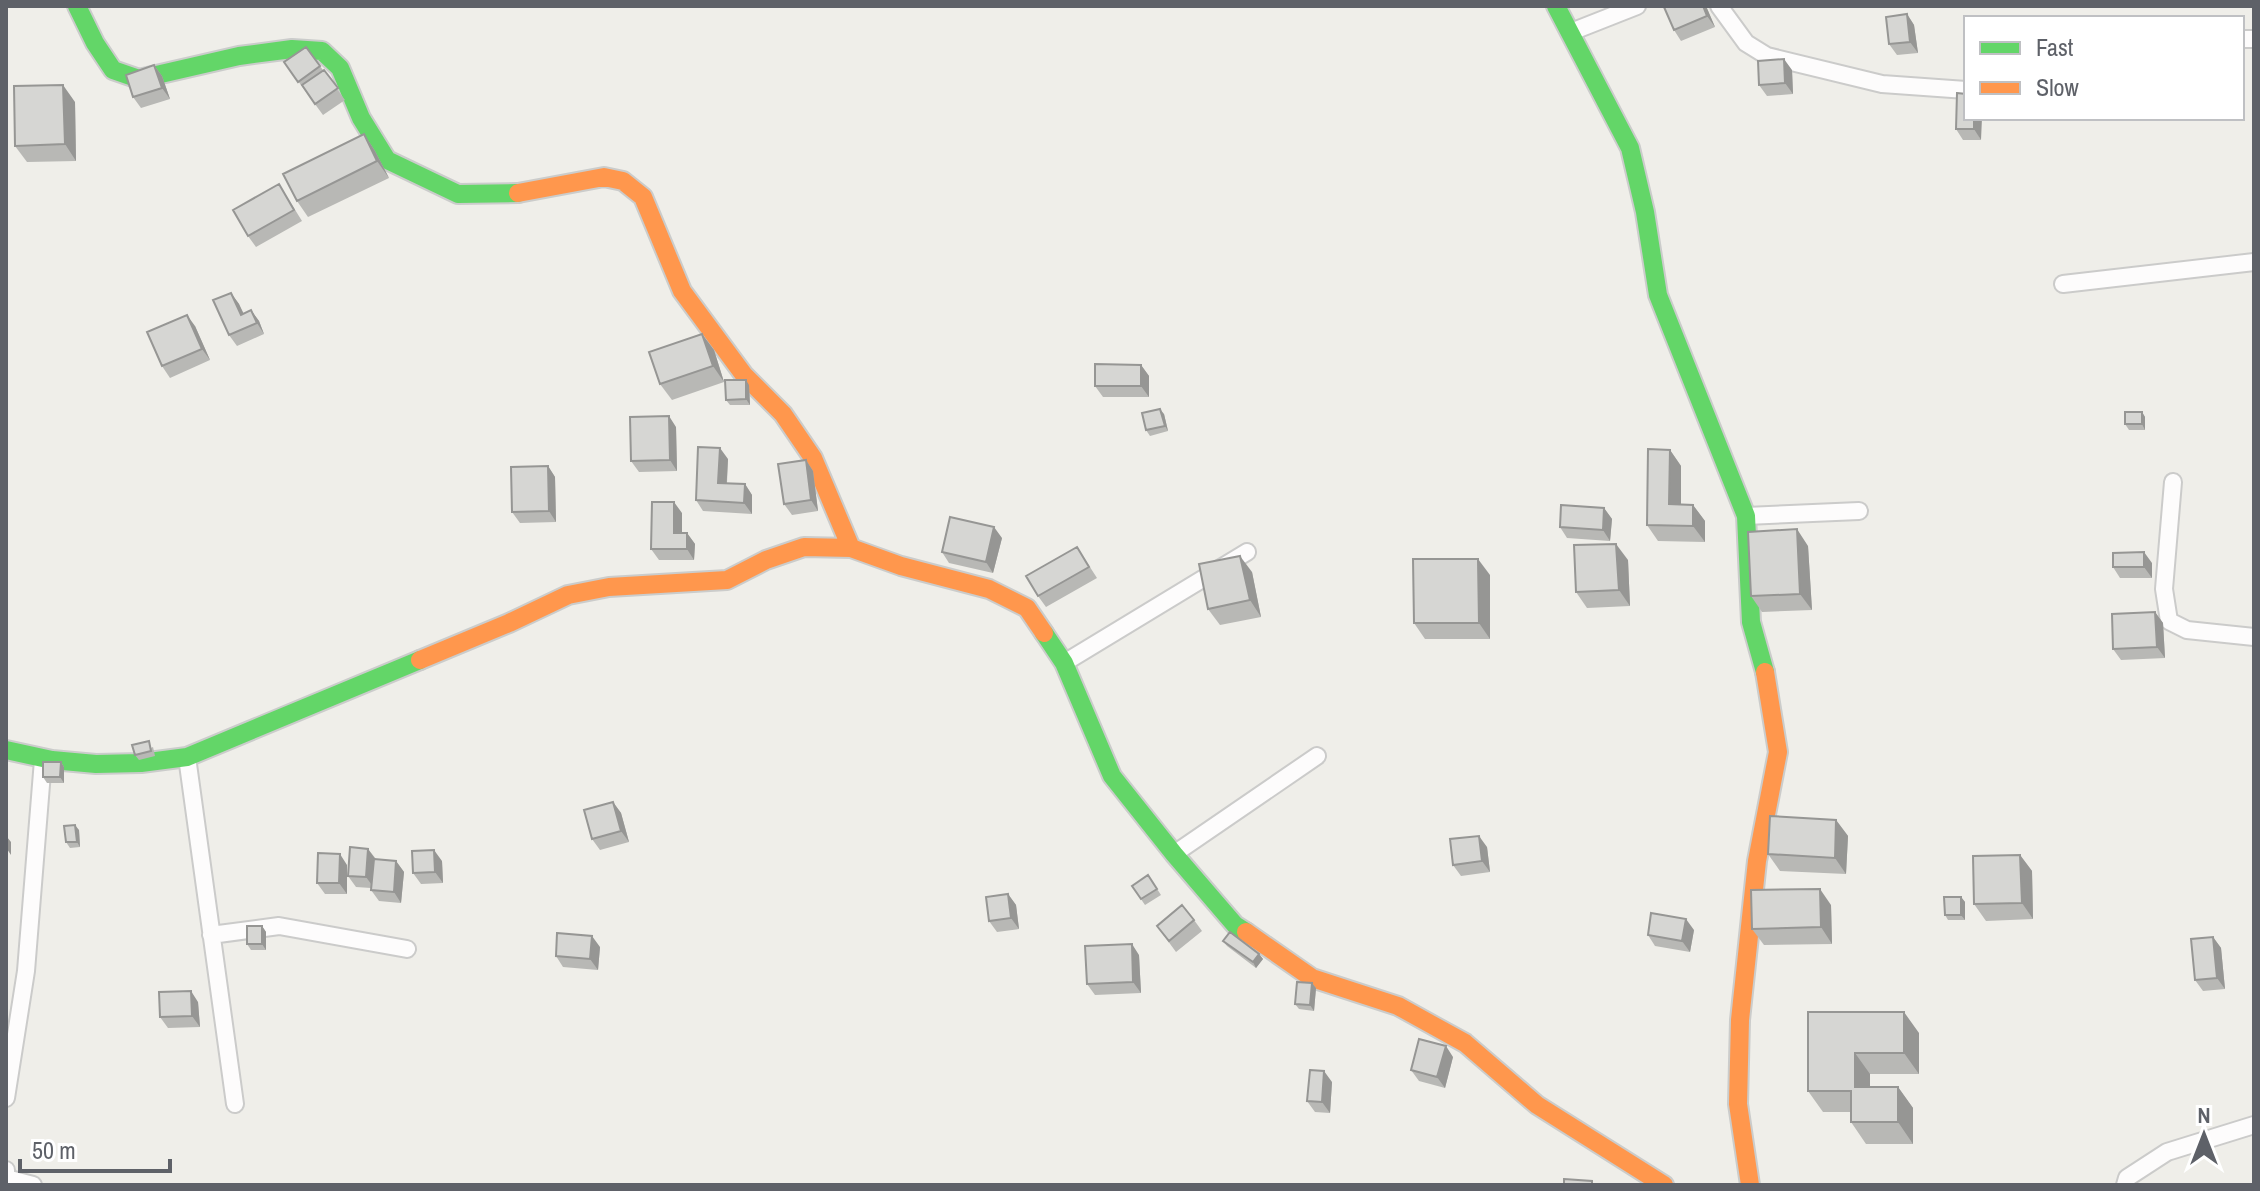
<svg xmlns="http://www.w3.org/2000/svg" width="2260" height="1191" viewBox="0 0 2260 1191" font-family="'Archivo Narrow',sans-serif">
  <rect width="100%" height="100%" fill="#efeee9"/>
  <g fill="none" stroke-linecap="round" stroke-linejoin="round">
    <!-- street casing -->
    <g stroke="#cbcbca" stroke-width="20">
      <path id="street" d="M1719,6L1746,43L1767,56L1882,84L1966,90
        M1571,32L1637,6
        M2242,39H2254
        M2063,284L2254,262
        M2173,482L2164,589L2169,621L2187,630L2254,637
        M1746,516L1859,511
        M1064,663L1247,552
        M187,757L235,1104
        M1174,854L1317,756
        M211,935L279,926L407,949
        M6,1098L26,971L43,760
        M6,1170V1178L33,1185
        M2125,1185L2127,1178L2167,1152L2254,1125"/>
    </g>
    <!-- fast casing -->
    <g stroke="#cbcccb" stroke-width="22">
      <path id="fast" d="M77,6L95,43L113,70L139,79L239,56L292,49L322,51L340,68L361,118L387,160L458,194L518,193
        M1556,6L1630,148L1645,212L1658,295L1746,516L1751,622L1765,672
        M1044,633L1064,663L1112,776L1174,854L1235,925L1246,932
        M6,750L52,760L96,764L141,763L187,757L420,660"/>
    </g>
    <!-- slow casing -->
    <g stroke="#cbcccb" stroke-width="22">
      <path id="slow" d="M518,193L604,177L623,181L643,197L682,291L744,375L783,414L813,458L851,548
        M420,660L509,623L568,595L609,587L727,580L766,560L804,547L851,548L901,566L989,589L1027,608L1044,633
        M1246,932L1312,978L1398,1006L1465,1043L1537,1105L1664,1185
        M1750,1185L1738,1104L1740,1020L1757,861L1778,752L1765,672"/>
    </g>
    <!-- street -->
    <use href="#street" stroke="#fdfcfc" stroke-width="16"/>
    <!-- fast -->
    <use href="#fast" stroke="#63d668" stroke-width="18"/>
    <!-- slow -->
    <use href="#slow" stroke="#ff974d" stroke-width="18"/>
  </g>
  <!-- wall -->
  <path fill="#b8b8b5" d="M1667,6H1706L1715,27L1681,41L1674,30Z
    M1907,14L1914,25L1918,53L1897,55L1889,44Z
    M306,47L345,100L323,115L284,62Z
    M154,65L162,76L170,99L141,108L133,97Z
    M1792,70L1793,94L1767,96L1759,85Z
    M1957,93L1981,140H1963L1956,129Z
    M75,102L76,161L27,162L15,146Z
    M364,134L375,151L389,178L308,217L297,201Z
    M279,184L302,221L256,247L248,236Z
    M231,293L239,304L244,314L251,310L259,321L264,334L237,346L229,335Z
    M195,326L210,360L170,378L162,366Z
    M702,334L714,350L724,382L672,400L660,384Z
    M1141,365L1149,376V397H1103L1095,386Z
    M749,385L750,405H730L726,400Z
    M2142,412L2145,417V430H2129L2125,424Z
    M1164,414L1168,431L1150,436L1146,430Z
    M676,427L677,471L639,472L631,461Z
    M1670,450L1681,466V505H1693L1705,521V542L1658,541L1647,525Z
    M728,459L727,483L745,484L752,495V514L703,511L696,500Z
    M806,460L813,471L818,511L792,515L784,504Z
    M548,466L555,477L556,522L520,523L512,512Z
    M1604,508L1612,519L1610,541L1567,538L1560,527Z
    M682,513V533H687L695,544L694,560H659L651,549Z
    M1002,538L993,573L949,563L942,552Z
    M1808,546L1812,610L1762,612L1751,596Z
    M1077,547L1097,578L1046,607L1038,596Z
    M1628,560L1630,606L1587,608L1576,592Z
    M2152,563V578H2120L2113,567Z
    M1252,572L1261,617L1220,625L1208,609Z
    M1490,575V639H1425L1414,623Z
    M2155,612L2163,623L2165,658L2121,660L2113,649Z
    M153,747L155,756L139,760L135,755Z
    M61,762L64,767V783H47L43,777Z
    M613,802L621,813L629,842L600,850L592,839Z
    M1836,820L1848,836L1846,874L1780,871L1768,854Z
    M79,830L80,847L70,848L66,842Z
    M1487,847L1490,872L1461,876L1453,865Z
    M368,849L376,859L396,861L404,872L401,903L379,901L371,890V888L356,887L348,876Z
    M2020,855L2032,871L2033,919L1986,921L1974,904Z
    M442,861L443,883L421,884L413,873Z
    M347,865V894H325L317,883Z
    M1148,875L1161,895L1145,905L1132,886Z
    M1008,894L1016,905L1019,929L997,932L989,921Z
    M1961,897L1965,902V920H1948L1945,915Z
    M1831,905L1832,944L1764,945L1752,929Z
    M1194,920L1202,931L1176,952L1157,926Z
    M262,926L266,932V950H251L247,944Z
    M1694,930L1690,952L1655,946L1648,935Z
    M2213,937L2221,948L2225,989L2203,991L2195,980Z
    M1223,941L1259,954L1263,959L1256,968L1227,946Z
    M600,947L598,970L563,967L556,956Z
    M1139,955L1141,993L1095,995L1087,984Z
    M1312,983L1316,988L1314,1011L1299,1009L1295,1004Z
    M198,1002L200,1027L168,1028L160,1017Z
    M1808,1012L1919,1033V1074H1870V1087H1898L1913,1108V1144H1866L1851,1122V1112H1823L1808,1091Z
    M1453,1057L1445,1088L1419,1081L1411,1070Z
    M1332,1082L1330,1113L1315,1112L1307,1101Z"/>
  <!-- shaded-wall -->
  <path fill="#969694" d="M1703,6H1706L1715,27L1707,16Z
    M1907,14L1914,25L1918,53L1910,42Z
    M1784,59L1792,70L1793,94L1785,83Z
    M154,65L162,76L170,99L162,88Z
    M63,85L75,102L76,161L65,144Z
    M1974,118H1982L1981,140L1974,129Z
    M364,134L375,151L389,178L377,161Z
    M231,293L239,304L249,326L241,315Z
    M251,310L259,321L264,334L257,323Z
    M187,315L195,326L210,360L202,349Z
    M702,334L714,350L724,382L713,366Z
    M1141,365L1149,376V397L1141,386Z
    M746,380L749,385L750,405L746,399Z
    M1160,409L1164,414L1168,431L1165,426Z
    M2142,412L2145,417V430L2142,424Z
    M669,416L676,427L677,471L670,460Z
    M720,448L728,459L726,494L718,483Z
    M1670,450L1681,466V521L1669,504Z
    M806,460L813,471L818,511L811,500Z
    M548,466L555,477L556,522L549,511Z
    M745,484L752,495V514L744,503Z
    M674,502L682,513V544L674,533Z
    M1693,505L1705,521V542L1693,526Z
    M1604,508L1612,519L1610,541L1603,530Z
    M994,527L1002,538L993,573L986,562Z
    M1797,529L1808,546L1812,610L1800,594Z
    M687,533L695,544L694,560L687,549Z
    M1616,544L1628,560L1630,606L1619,590Z
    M2144,552L2152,563V578L2144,567Z
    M1240,556L1252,572L1261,617L1250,600Z
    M1478,559L1490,575V639L1479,623Z
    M2155,612L2163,623L2165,658L2157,647Z
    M61,762L64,767V783L60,777Z
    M613,802L621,813L629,842L621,831Z
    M1836,820L1848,836L1846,874L1835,858Z
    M75,825L79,830L80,847L77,842Z
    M1479,836L1487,847L1490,872L1482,861Z
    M7,837L11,842V855L7,849Z
    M368,849L376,860L374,888L366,877Z
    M434,850L442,861L443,883L435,872Z
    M340,854L347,865V894L339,883Z
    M2020,855L2032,871L2033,919L2022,903Z
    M396,861L404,872L401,903L394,892Z
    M1820,889L1831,905L1832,944L1821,927Z
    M1008,894L1016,905L1019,929L1011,918Z
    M1961,897L1965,902V920L1961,915Z
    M1686,919L1694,930L1690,952L1682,941Z
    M262,926L266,932V950L262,944Z
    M592,936L600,947L598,970L590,959Z
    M2213,937L2221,948L2225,989L2217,978Z
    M1132,944L1139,955L1141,993L1133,982Z
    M1259,954L1263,959L1256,968L1253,962Z
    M1312,983L1316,988L1314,1011L1310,1005Z
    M191,991L198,1002L200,1027L192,1016Z
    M1904,1012L1919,1033V1074L1904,1053Z
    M1446,1046L1453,1057L1445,1088L1437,1077Z
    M1855,1053L1870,1074V1108L1855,1087Z
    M1324,1071L1332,1082L1330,1113L1322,1102Z
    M1898,1087L1913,1108V1144L1898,1122Z"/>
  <!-- building -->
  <path fill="#d6d6d3" stroke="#969694" stroke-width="2" d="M1667,6H1703L1707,16L1674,30L1664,7Z
    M1907,14L1910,42L1889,44L1886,17Z
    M306,47L320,66L298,82L284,62Z
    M1784,59L1785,83L1759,85L1758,61Z
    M154,65L162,88L133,97L126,75Z
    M324,70L338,88L315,104L302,85Z
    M63,85L65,144L15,146L14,86Z
    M1957,93L1966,94V118H1974V129H1956Z
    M364,134L377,161L297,201L283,174Z
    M279,184L294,210L248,236L233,210Z
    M231,293L241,315L251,310L257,323L229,335L213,300Z
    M187,315L202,349L162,366L147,332Z
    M702,334L713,366L660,384L649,352Z
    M1095,364L1141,365V386H1095Z
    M725,380H746V399L726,400Z
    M1160,409L1165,426L1146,430L1142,413Z
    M2125,412H2142V424H2125Z
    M669,416L670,460L631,461L630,417Z
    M698,447L720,448L718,483L745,484L744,503L696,500Z
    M1648,449L1670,450L1669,504L1693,505V526L1647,525Z
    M806,460L811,500L784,504L778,464Z
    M548,466L549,511L512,512L511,467Z
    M652,502H674V533H687V549H651Z
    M1561,505L1604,508L1603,530L1560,527Z
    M950,517L994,527L986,562L942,552Z
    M1797,529L1800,594L1751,596L1748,532Z
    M1616,544L1619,590L1576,592L1574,545Z
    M1077,547L1089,567L1038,596L1026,576Z
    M2144,552V567H2113V553Z
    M1240,556L1250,600L1208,609L1199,564Z
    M1413,559H1478L1479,623H1414Z
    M2155,612L2157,647L2113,649L2112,614Z
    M149,741L151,751L135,755L132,745Z
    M43,762H61L60,777H43Z
    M613,802L621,831L592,839L584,810Z
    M1770,816L1836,820L1835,858L1768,854Z
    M75,825L77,842H66L64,826Z
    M1479,836L1482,861L1453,865L1450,839Z
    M350,847L368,849L366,877L348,876Z
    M434,850L435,872L413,873L412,851Z
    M318,853L340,854L339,883H317Z
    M2020,855L2022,903L1974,904L1973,856Z
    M374,859L396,861L394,892L371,890Z
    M1148,875L1157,889L1141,899L1132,886Z
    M1820,889L1821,927L1752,929L1751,890Z
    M1008,894L1011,918L989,921L986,897Z
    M1944,897H1961V915H1945Z
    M1182,905L1194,920L1169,941L1157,926Z
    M1651,913L1686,919L1682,941L1648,935Z
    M247,926H262V944H247Z
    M1230,932L1259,954L1253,962L1223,941Z
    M557,933L592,936L590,959L556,956Z
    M2213,937L2217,978L2195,980L2191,939Z
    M1132,944L1133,982L1087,984L1085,946Z
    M1297,982L1312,983L1310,1005L1295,1004Z
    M191,991L192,1016L160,1017L159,992Z
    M1808,1012H1904V1053H1855V1087H1898V1122H1851V1091H1808Z
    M1419,1039L1446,1046L1437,1077L1411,1070Z
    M1310,1070L1324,1071L1322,1102L1307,1101Z
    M1564,1179L1592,1181V1185H1564Z"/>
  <!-- border -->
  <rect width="2260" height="1191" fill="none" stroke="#5e6168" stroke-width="16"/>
  <!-- legend -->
  <rect x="1964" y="16" width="280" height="104" fill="#ffffff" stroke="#bfc0c3" stroke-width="2"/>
  <rect x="1980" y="42" width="40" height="12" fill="#63d668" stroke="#bfc0c3" stroke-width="2"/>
  <text x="2036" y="56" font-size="24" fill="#5e6168">Fast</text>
  <rect x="1980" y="82" width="40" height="12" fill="#ff974d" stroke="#bfc0c3" stroke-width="2"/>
  <text x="2036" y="96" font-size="24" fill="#5e6168">Slow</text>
  <!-- north arrow -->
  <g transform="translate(2204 1135)" stroke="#ffffff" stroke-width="6" paint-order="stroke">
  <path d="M0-6L14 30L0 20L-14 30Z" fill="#5e6168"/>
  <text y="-12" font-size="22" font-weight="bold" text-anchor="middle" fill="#5e6168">N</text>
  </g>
  <!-- scale -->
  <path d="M20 1159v12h150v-12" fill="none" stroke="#5e6168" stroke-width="4"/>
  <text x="32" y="1159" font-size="24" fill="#5e6168" stroke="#ffffff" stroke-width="6" paint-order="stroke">50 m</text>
</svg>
